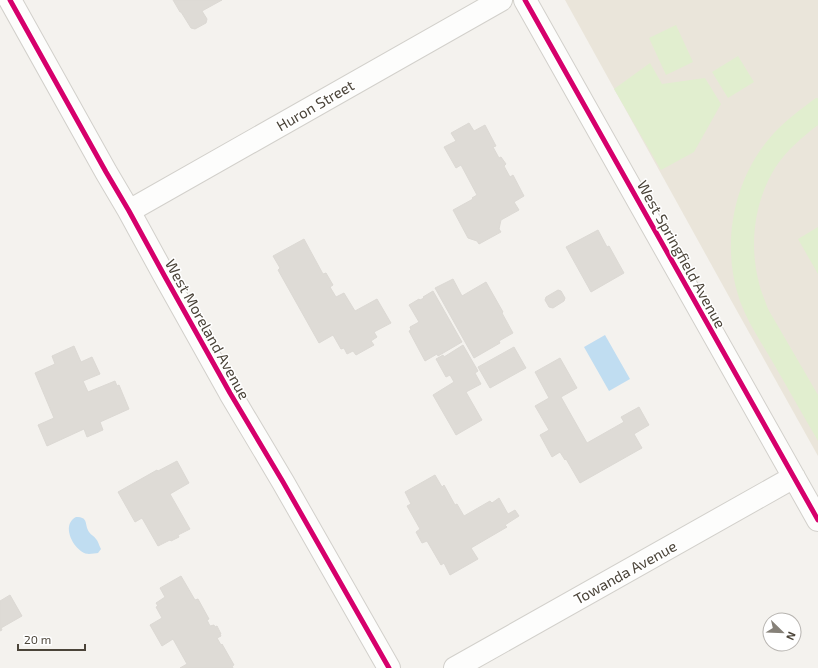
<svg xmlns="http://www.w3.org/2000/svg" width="818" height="668" viewBox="0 0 818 668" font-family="'Exo 2',sans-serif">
  <rect width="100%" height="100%" fill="#f4f2ee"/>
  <!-- education -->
  <path fill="#eae5da" d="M565,0H818V456L732,302Z"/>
  <!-- green -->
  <path fill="#e1eecf" d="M676,25L693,62L666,75L649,38Z
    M738,56L754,82L728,98L712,72Z
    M650,63L662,84L705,78L721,104L694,152L661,170L614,89Z
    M816,98H818V125C802,137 786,151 775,168C754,202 749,245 759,283C761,292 765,300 768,309L818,395V441C801,412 785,383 768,354C757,336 744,315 738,295C721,240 735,175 774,133C787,119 801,109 816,98Z
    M818,227V274L798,239Z"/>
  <!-- water -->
  <path fill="#c0ddf1" d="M605,335L630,379L609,391L584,347Z
    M76,517C89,517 84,524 89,532C91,535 94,536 96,539C98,541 99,545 100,547L101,549L98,553C96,553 92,554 89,554C76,554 59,526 76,517Z"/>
  <!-- building -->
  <path fill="#dedbd6" stroke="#dcd9d4" d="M173,0H222L202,11L207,19L206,23L195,29L191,28L181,12H180Z
    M469,123L474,131L485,125L496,146L493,147L499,158L501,157L506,164L504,166L510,177L513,175L524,196L514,202L519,210L501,220L499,229L501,232L479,244L477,241L468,238L453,210L473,199L472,198L477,195L461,165L456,168L444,147L456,141L451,133Z
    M598,230L607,247L609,246L624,273L591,292L566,247Z
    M304,239L323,274L326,273L333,285L330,287L336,297L344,293L355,311L377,299L391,323L374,332L377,337L371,341L374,345L356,355L353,351L347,354L344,348L341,349L333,335L319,343L278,270L280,268L273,256Z
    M453,279L462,296L486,282L503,312L502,313L513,333L499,341L500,343L474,358L435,288Z
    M558,290L561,291L565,298L564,301L553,308L549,307L545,300L546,297Z
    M433,291L462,342L438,356L437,354L425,361L409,331L411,330L410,327L419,322L409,305L419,299L420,300L424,298L423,297Z
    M463,345L478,371L475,373L481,384L466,392L482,420L456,435L433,395L454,382L450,375L446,377L436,359L443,355L444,357Z
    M74,346L81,362L92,357L100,374L83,381L88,392L115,381L117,386L119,385L129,409L100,422L103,430L87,437L84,429L47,446L38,425L54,418L35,373L55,364L52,356Z
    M514,347L526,368L490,388L478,367Z
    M560,358L577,388L561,397L587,443L624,422L621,417L639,407L649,425L634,434L642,448L580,483L566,459L565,460L560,452L552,457L540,435L549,430L535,406L549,398L535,372Z
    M177,461L189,483L170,494L190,529L178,535L179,537L171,541L170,540L158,546L142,518L135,522L118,492L157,470L158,471Z
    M435,475L442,487L444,485L455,505L457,504L464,516L490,501L492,503L499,498L508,514L515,510L519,516L505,525L507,527L471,548L478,559L450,575L444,563L441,565L427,541L422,543L416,532L420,529L407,506L411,504L405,492Z
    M181,576L195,600L198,599L209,619L207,620L210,626L214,625L215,627L217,626L221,634H220L221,636L217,638L221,645L222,644L234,665L232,666L233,668H180L187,664L173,639L162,646L150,625L162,618L156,607L158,606L156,603L165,597L160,588Z
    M10,595L22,616L1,628L2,630L0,631V601Z"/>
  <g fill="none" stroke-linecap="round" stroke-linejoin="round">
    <!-- minor casing -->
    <g stroke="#d2d0cb" stroke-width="24">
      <path id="minor" d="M10,0L106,172L129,211L164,275L230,393L283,482L389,668
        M525,0L818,520
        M129,211L501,0
        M455,668L794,477"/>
    </g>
    <!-- minor -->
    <use href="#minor" stroke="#fdfdfc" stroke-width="22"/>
    <!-- cycleway casing -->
    <g stroke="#fff" stroke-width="8">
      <path id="cycleway" d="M10,0L106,172L129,211L164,275L230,393L283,482L389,668
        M525,0L818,520"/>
    </g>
    <!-- cycleway -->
    <use href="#cycleway" stroke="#d6006c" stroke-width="5"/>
  </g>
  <g text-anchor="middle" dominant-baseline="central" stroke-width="3" stroke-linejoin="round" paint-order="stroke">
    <!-- street labels -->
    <g font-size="15" fill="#4b4439" stroke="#fff">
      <text transform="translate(315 105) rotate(-30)">Huron Street</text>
      <text transform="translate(682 254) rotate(61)">West Springfield Avenue</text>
      <text transform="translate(208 329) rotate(61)">West Moreland Avenue</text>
      <text transform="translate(625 572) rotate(-29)">Towanda Avenue</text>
    </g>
  </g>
  <!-- north arrow -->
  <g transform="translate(782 632) rotate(113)"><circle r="19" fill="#ffffff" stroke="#b7b4b0"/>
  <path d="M0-3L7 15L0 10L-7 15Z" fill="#868178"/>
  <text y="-6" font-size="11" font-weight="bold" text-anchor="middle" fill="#4b4439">N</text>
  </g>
  <!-- scale -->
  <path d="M18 644v6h67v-6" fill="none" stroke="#4b4439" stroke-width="2"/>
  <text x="24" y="644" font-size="12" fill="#4b4439" stroke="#ffffff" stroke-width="3" paint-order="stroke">20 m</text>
</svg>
